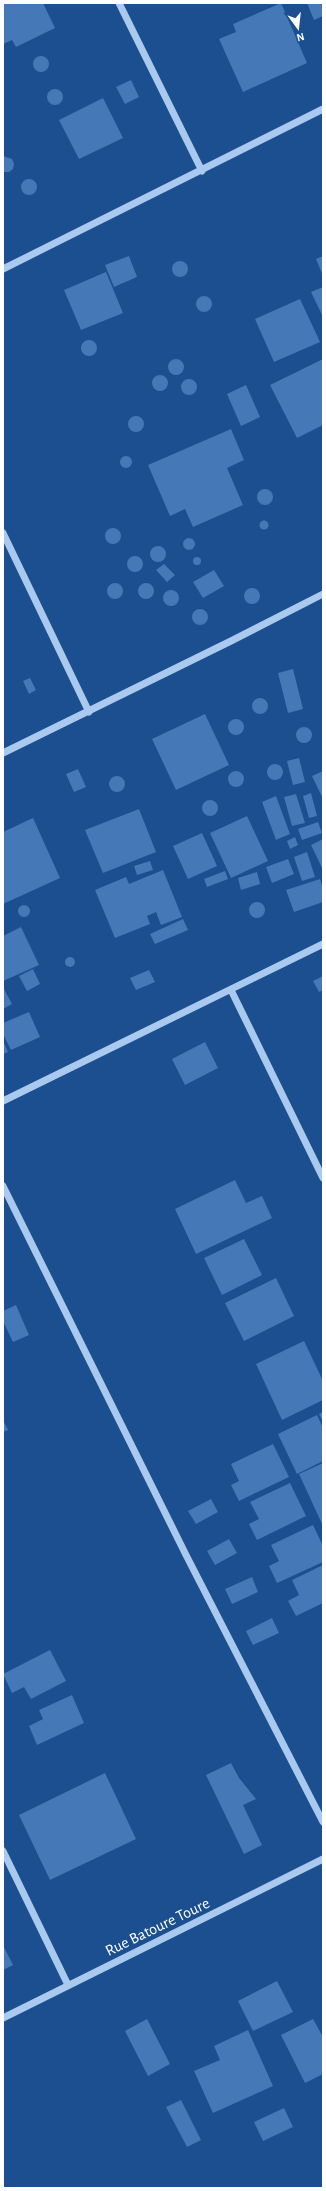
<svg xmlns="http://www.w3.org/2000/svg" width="326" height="2191" font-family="'Alegreya Sans',sans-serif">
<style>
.building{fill:#4478b7}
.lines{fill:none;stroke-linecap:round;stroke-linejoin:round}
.minor{stroke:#a9c9ee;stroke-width:7}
.labels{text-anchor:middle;stroke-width:3;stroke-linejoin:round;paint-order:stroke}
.street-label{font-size:16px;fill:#fff;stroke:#1b4f8f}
</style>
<rect width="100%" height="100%" fill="#1b4f8f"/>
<path class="building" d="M5 3H43L55 28 16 47 12 40 3 44V4Z
M281 3 307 63 243 92 219 39 236 32 233 24Z
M307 3H323V16L314 20Z
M33 64a8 8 0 1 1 16 0a8 8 0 1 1-16 0Z
M131 80 139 97 125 104 116 87Z
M47 97a8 8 0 1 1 16 0a8 8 0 1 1-16 0Z
M103 98 123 138 79 159 59 120Z
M3 156 12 159 14 164 13 169 9 172H3Z
M21 187a8 8 0 1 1 16 0a8 8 0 1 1-16 0Z
M129 256 137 277 114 287 105 265Z
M323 256V276L316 259Z
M172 269a8 8 0 1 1 16 0a8 8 0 1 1-16 0Z
M106 272 123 313 81 330 64 290Z
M323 287V317L311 292Z
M196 304a8 8 0 1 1 16 0a8 8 0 1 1-16 0Z
M300 299 320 342 274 362 255 319Z
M81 348a8 8 0 1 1 16 0a8 8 0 1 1-16 0Z
M168 367a8 8 0 1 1 16 0a8 8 0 1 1-16 0Z
M323 359V425L297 438 270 385Z
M152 383a8 8 0 1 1 16 0a8 8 0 1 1-16 0Z
M181 387a8 8 0 1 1 16 0a8 8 0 1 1-16 0Z
M246 385 260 417 241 426 227 394Z
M128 424a8 8 0 1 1 16 0a8 8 0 1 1-16 0Z
M231 429 244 460 227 468 243 505 193 527 185 509 170 516 148 465Z
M120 462a6 6 0 1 1 12 0a6 6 0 1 1-12 0Z
M257 497a8 8 0 1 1 16 0a8 8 0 1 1-16 0Z
M259.5 525a4.5 4.5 0 1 1 9 0a4.5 4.5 0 1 1-9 0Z
M105 536a8 8 0 1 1 16 0a8 8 0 1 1-16 0Z
M183 544a6 6 0 1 1 12 0a6 6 0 1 1-12 0Z
M150 554a8 8 0 1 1 16 0a8 8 0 1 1-16 0Z
M127 564a8 8 0 1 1 16 0a8 8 0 1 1-16 0Z
M193 561a4 4 0 1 1 8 0a4 4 0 1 1-8 0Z
M164 564 175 575 167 582 156 570Z
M214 570 224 586 203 598 193 582Z
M138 591a8 8 0 1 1 16 0a8 8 0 1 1-16 0Z
M107 591a8 8 0 1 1 16 0a8 8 0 1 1-16 0Z
M244 596a8 8 0 1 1 16 0a8 8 0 1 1-16 0Z
M163 598a8 8 0 1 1 16 0a8 8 0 1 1-16 0Z
M192 617a8 8 0 1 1 16 0a8 8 0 1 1-16 0Z
M293 669 303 709 288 713 278 673Z
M30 678 36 690 29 694 23 681Z
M252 706a8 8 0 1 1 16 0a8 8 0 1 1-16 0Z
M205 714 229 765 176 790 152 739Z
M228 727a8 8 0 1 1 16 0a8 8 0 1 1-16 0Z
M296 735a8 8 0 1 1 16 0a8 8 0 1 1-16 0Z
M299 758 305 782 293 785 287 761Z
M267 772a8 8 0 1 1 16 0a8 8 0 1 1-16 0Z
M78 769 86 787 74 792 66 774Z
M228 779a8 8 0 1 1 16 0a8 8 0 1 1-16 0Z
M323 771V799L312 776Z
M109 784a8 8 0 1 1 16 0a8 8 0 1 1-16 0Z
M311 793 317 816 309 818 303 796Z
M296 794 305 823 292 826 284 797Z
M276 796 290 834 276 840 262 802Z
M202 808a8 8 0 1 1 16 0a8 8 0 1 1-16 0Z
M139 809 156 852 103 873 85 830Z
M247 816 268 861 231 878 210 833Z
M33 818 60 878 3 904V832Z
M318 822 322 833 302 840 298 829Z
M202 833 217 866 188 879 173 846Z
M295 837 298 845 290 849 287 841Z
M323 839V870L311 845Z
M307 852 315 877 302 881 294 857Z
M288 859 294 874 272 883 266 867Z
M150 861 153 870 137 875 134 866Z
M163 870 182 917 161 925 156 912 147 916 150 924 115 938 95 890 126 877 129 884Z
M225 871 228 879 207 887 204 879Z
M257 872 260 884 241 890 238 878Z
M320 879 323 888V902L294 912 286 890Z
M249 910a8 8 0 1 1 16 0a8 8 0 1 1-16 0Z
M18 911a6 6 0 1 1 12 0a6 6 0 1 1-12 0Z
M183 919 188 930 155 944 150 934Z
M21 927 39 965 3 981V936Z
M65 962a5 5 0 1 1 10 0a5 5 0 1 1-10 0Z
M33 969 40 984 27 991 19 976Z
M149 970 155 982 136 990 130 978Z
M323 976V990L319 992 313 981Z
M3 987 12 1004 3 1009Z
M29 1012 40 1037 11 1050 3 1034V1023Z
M3 1041 8 1052 3 1054Z
M205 1042 218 1068 185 1085 172 1059Z
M235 1180 246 1203 262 1196 272 1218 196 1254 175 1209Z
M244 1239 262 1275 222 1295 204 1258Z
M276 1278 294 1316 244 1341 225 1303Z
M16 1305 29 1335 13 1342 3 1321V1311Z
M304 1341 323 1381V1400L282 1420 256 1364Z
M323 1412V1422L319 1414Z
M317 1415 323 1428V1461L297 1474 278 1434Z
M3 1420 8 1430 3 1432Z
M273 1444 289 1477 239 1501 231 1485 239 1481 231 1464Z
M323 1463V1526L299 1474Z
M290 1483 306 1516 257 1540 249 1524 259 1519 250 1502Z
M211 1499 218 1512 196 1524 188 1511Z
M313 1525 323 1546V1562L277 1583 269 1566 279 1561 271 1545Z
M229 1539 237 1553 215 1565 207 1551Z
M323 1565V1603L296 1616 288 1601 299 1595 292 1580Z
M252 1577 258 1592 232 1604 225 1589Z
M272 1618 279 1633 253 1645 246 1631Z
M50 1650 66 1681 31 1699 24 1687 12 1693 3 1674Z
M72 1695 84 1723 37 1745 29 1726 43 1719 39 1710Z
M231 1763 239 1778 256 1799 243 1805 262 1845 244 1854 206 1775Z
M105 1773 136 1839 50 1880 19 1815Z
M3 1945 13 1965 3 1970Z
M277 1981 293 2012 253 2031 238 2001Z
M147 2019 170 2064 148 2076 125 2031Z
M313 2019 323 2037V2074L305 2083 281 2035Z
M248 2030 273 2086 213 2113 194 2071 220 2060 214 2046Z
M181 2100 201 2140 187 2147 166 2107Z
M284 2108 293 2127 263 2141 254 2122Z"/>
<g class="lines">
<path class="minor" d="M119 3 202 171
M3 269 323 109
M3 533 89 712
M3 753 231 641 323 594
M231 990 323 1178
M3 1101 323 944
M3 1186 186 1555 323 1822
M3 1851 68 1985
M3 2018 323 1859"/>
</g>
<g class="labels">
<g class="street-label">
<text transform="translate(157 1926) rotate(-26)" y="6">Rue Batoure Toure</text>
</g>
</g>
<rect width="326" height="2191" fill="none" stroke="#ffffff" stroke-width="8"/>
<g transform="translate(298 28) rotate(165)" stroke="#1b4f8f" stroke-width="3" paint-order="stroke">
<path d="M0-3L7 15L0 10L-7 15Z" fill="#ffffff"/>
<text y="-6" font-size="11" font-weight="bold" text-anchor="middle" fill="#ffffff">N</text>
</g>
</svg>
